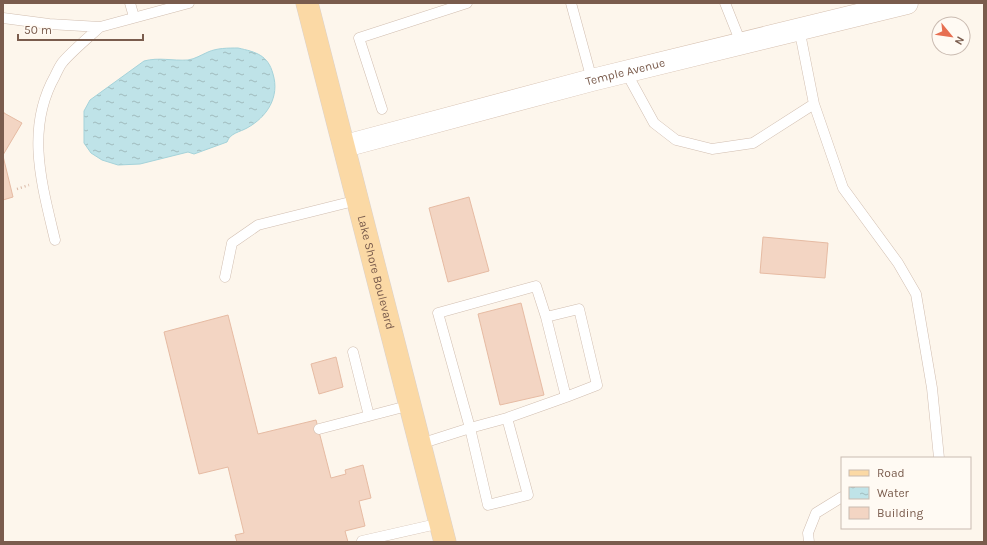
<svg xmlns="http://www.w3.org/2000/svg" width="987" height="545" font-family="Karla,sans-serif">
<style>
.water{fill:url(#water-ripples);stroke:#a5d3da}
.building{fill:#f3d5c3;stroke:#e6bba3}
.lines{fill:none;stroke-linecap:round;stroke-linejoin:round}
.lane-casing{stroke:#d1beb0;stroke-width:11}
.secondary-casing{stroke:#d6c0b0;stroke-width:23}
.primary-casing{stroke:#dad1cd;stroke-width:23}
.path{stroke:#d9b8a5;stroke-width:2.5;stroke-dasharray:1 3;stroke-linecap:butt}
.lane{stroke:#fff;stroke-width:10}
.secondary{stroke:#fff;stroke-width:22}
.primary{stroke:#fbd9a5;stroke-width:22}
.labels{text-anchor:middle;stroke-width:3.5;stroke-linejoin:round;paint-order:stroke}
.street-label{font-size:12px;fill:#7a5c4d;stroke:#fffaf3}
</style>
<defs>
<pattern id="water-ripples" width="26" height="14" patternUnits="userSpaceOnUse"><rect width="26" height="14" fill="#bfe3e8"/><path d="M2 4q2-2 4 0t4 0M15 11q2-2 4 0t4 0" fill="none" stroke="#a0bbbe"/></pattern>
</defs>
<rect width="100%" height="100%" fill="#fdf6ec"/>
<path class="water" d="M238 48C256 52 268 55 273 74 280 97 267 117 247 128 240 132 230 133 227 142L194 154 188 152 140 164 118 165 102 160 91 153 84 143V111L90 100 144 61C159 57 172 61 188 60 195 59 201 55 208 52 217 48 228 48 238 48Z"/>
<path class="building" d="M3 110 4 113 22 123 3 155Z
M3 156 13 197 3 200Z
M469 197 489 271 448 282 429 208Z
M763 237 828 243 825 278 760 273Z
M521 303 544 395 500 405 478 314Z
M228 315 258 434 316 420 331 478 346 474 345 470 363 465 371 498 359 501 365 526 345 531 348 542H237L235 535 244 533 228 467 199 474 164 332Z
M336 357 343 387 319 394 311 364Z"/>
<g class="lines">
<defs>
<path id="lane" d="M130 3 134 17
M571 3 592 80
M725 3 741 43
M3 18 49 24 100 27 189 3
M799 28 814 104 843 188 898 263 916 294 932 388 939 458
M626 72 654 123 676 140 712 149 753 143 814 104
M382 109 359 38 467 3
M55 240C42 185 25 129 55 76 57 72 59 67 62 63 71 52 89 37 100 27
M225 277 232 243 258 225 358 200
M546 317 579 309 597 385 566 397
M353 352 369 416
M319 429 411 405
M420 444 470 428 438 313 536 286 546 317 566 397 507 418 470 428 488 505 528 495 507 418
M362 541 441 523
M809 542 808 533 816 513 842 497"/>
<g id="secondary">
<path id="s1" d="M345 146 592 80 907 3"/>
</g>
<g id="primary">
<path id="s2" d="M307 3 445 542"/>
</g>
</defs>
<use href="#lane" class="lane-casing"/>
<use href="#secondary" class="secondary-casing"/>
<use href="#primary" class="primary-casing"/>
<path class="path" d="M17 189 29 185"/>
<use href="#lane" class="lane"/>
<use href="#secondary" class="secondary"/>
<use href="#primary" class="primary"/>
</g>
<g class="labels">
<g class="street-label">
<text dy="4" stroke="none"><textPath href="#s1" startOffset="290">Temple Avenue</textPath></text>
<text dy="4" stroke="none"><textPath href="#s2" startOffset="278">Lake Shore Boulevard</textPath></text>
</g>
</g>
<rect width="987" height="545" fill="none" stroke="#7a5c4d" stroke-width="8"/>
<rect x="841" y="457" width="130" height="72" fill="#fffaf3" stroke="#cabbb1"/>
<rect x="849" y="470" width="20" height="6" fill="#fbd9a5" stroke="#cabbb1"/>
<text x="877" y="477" font-size="12" fill="#7a5c4d">Road</text>
<rect x="849" y="487" width="20" height="12" fill="url(#water-ripples)" stroke="#cabbb1"/>
<text x="877" y="497" font-size="12" fill="#7a5c4d">Water</text>
<rect x="849" y="507" width="20" height="12" fill="#f3d5c3" stroke="#cabbb1"/>
<text x="877" y="517" font-size="12" fill="#7a5c4d">Building</text>
<g transform="translate(951 36) rotate(119)"><circle r="19" fill="#fffaf3" stroke="#cabbb1"/>
<path d="M0-3L7 15L0 10L-7 15Z" fill="#e76f51"/>
<text y="-6" font-size="11" font-weight="bold" text-anchor="middle" fill="#7a5c4d">N</text>
</g>
<path d="M18 34v6h125v-6" fill="none" stroke="#7a5c4d" stroke-width="2"/>
<text x="24" y="34" font-size="12" fill="#7a5c4d" stroke="#fffaf3" stroke-width="3" paint-order="stroke">50 m</text>
</svg>
